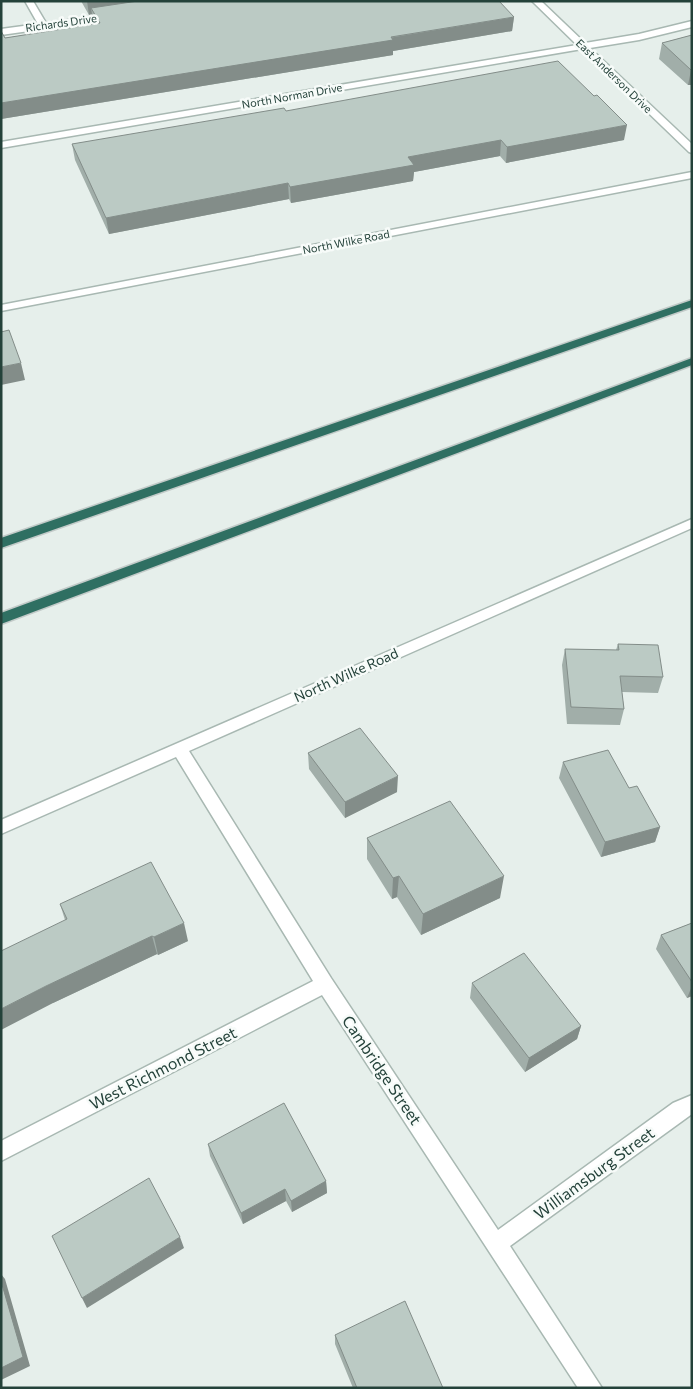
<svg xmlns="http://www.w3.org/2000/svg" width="693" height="1389" font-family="Commissioner,sans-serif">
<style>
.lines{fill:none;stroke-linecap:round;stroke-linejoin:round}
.minor-casing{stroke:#a8b8b2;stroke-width:3}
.highway-casing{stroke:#c2cac8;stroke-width:3}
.minor{fill:#fff;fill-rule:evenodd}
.highway{fill:#2f6f62;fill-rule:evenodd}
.wall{fill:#a1aea9}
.shaded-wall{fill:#838d89}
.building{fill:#bbcac4;stroke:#838d89}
.labels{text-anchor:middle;stroke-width:5;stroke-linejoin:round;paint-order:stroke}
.far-street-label{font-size:11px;fill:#24423a;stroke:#f7fbf9}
.street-label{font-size:14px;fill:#24423a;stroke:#f7fbf9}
.near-street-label{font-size:16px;fill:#24423a;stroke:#f7fbf9}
</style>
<rect width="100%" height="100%" fill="#e6efeb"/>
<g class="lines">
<defs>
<path id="minor" d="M25 1H33L46 23 114 13 118 16 114 19 1 35V29L38 24Z
M532 1H541L585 43 639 34 692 21V27L639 40 590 48 692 144V153L689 152 582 49 1 148V142L577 45Z
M692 172V178L1 311V305Z
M692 519V528L189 751 331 978 498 1230 673 1103 692 1095V1114L510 1246 602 1388H578L322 995 1 1161V1141L313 981 176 757 1 834V820Z"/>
<path id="highway" d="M692 300V307L1 548V538Z
M692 358V365L1 624V613Z"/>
</defs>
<use href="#minor" class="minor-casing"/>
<use href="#highway" class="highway-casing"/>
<use href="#minor" class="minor"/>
<use href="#highway" class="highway"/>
</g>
<path class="wall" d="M81 1H251L514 17 512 31 393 51V55L1 119V31L5 38 94 24 92 14 89 15Z
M692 35V85H688L659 59 662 43Z
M286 111 624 140 506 163 500 156 414 172 413 181 291 203 289 199 109 234 75 160 72 144Z
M618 644 663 677 658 693 622 692 624 709 620 725 567 724 562 665 565 649 616 650Z
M308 753 397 792 345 818 309 769Z
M563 762 629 788 660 827 655 842 601 857 559 778Z
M367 838 500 898 421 935 397 897 392 899 367 859Z
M60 904 188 941 158 955 157 954 53 1003 65 920Z
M692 923V996L687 998 656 949 661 935Z
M472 983 581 1026 577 1039 525 1072 470 998Z
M208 1144 326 1181 327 1193 292 1212 286 1201 243 1224 210 1156Z
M335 1335 443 1388H353L335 1344Z"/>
<path class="shaded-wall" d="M87 1H178L91 8 92 14 89 15Z
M514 17 512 31 393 51V55L1 119V103Z
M691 70 692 85H688Z
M627 125 624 140 506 163 507 147Z
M501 140 500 156 414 172 413 181 291 203 290 187 408 157Z
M288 183 289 199 109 234 106 218Z
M21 363 25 380 1 385V367Z
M398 776 397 792 345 818V802Z
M660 827 655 842 601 857 605 842Z
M399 876 397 897 392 899 393 878Z
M504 876 500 898 421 935 423 914Z
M184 923 188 941 158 955 154 937Z
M152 936 157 954 53 1003 1 1030V1009L46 986Z
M692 986V996L687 998Z
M581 1026 577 1039 525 1072 529 1058Z
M326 1181 327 1193 292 1212 291 1201Z
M285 1189 286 1201 243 1224 241 1213Z
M180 1237 184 1248 87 1308 82 1298Z
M1 1274 5 1279 30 1366 1 1380Z"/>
<path class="building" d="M138 1H499L514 17 391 37 393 40 1 103V31L5 38 100 23 91 8Z
M692 35V70H691L662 43Z
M558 61 594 96 597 95 627 125 507 147 501 140 408 157 414 165 290 187 288 183 106 218 72 144 284 108 286 111Z
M9 330 21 363 1 367V332Z
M618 644 658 645 663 677 620 676 624 709 571 707 565 649 619 650Z
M360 728 398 776 345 802 308 753Z
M608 750 629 788 637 786 660 827 605 842 563 762Z
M450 801 504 876 423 914 399 876 393 878 367 838Z
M151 862 184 923 154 937 152 936 46 986 1 1009V951L67 919 60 904Z
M692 923V982L661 935Z
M524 953 581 1026 529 1058 472 983Z
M284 1103 326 1181 291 1201 285 1189 241 1213 208 1144Z
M149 1178 180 1237 82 1298 52 1236Z
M1 1281 23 1357 1 1368Z
M405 1301 443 1388H357L335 1335Z"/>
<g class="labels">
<g class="far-street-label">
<text transform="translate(61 23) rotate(-8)" y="4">Richards Drive</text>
<text transform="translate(614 76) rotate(44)" y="4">East Anderson Drive</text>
<text transform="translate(292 96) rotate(-10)" y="4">North Norman Drive</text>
<text transform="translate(346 242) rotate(-11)" y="4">North Wilke Road</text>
</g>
<g class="street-label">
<text transform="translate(346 675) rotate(-24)" y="5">North Wilke Road</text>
</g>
<g class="near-street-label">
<text transform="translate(163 1068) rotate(-27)" y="6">West Richmond Street</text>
<text transform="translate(382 1070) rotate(56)" y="6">Cambridge Street</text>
<text transform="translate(594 1173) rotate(-36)" y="6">Williamsburg Street</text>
</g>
</g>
<rect width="693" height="1389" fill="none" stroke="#24423a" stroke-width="5"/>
</svg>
